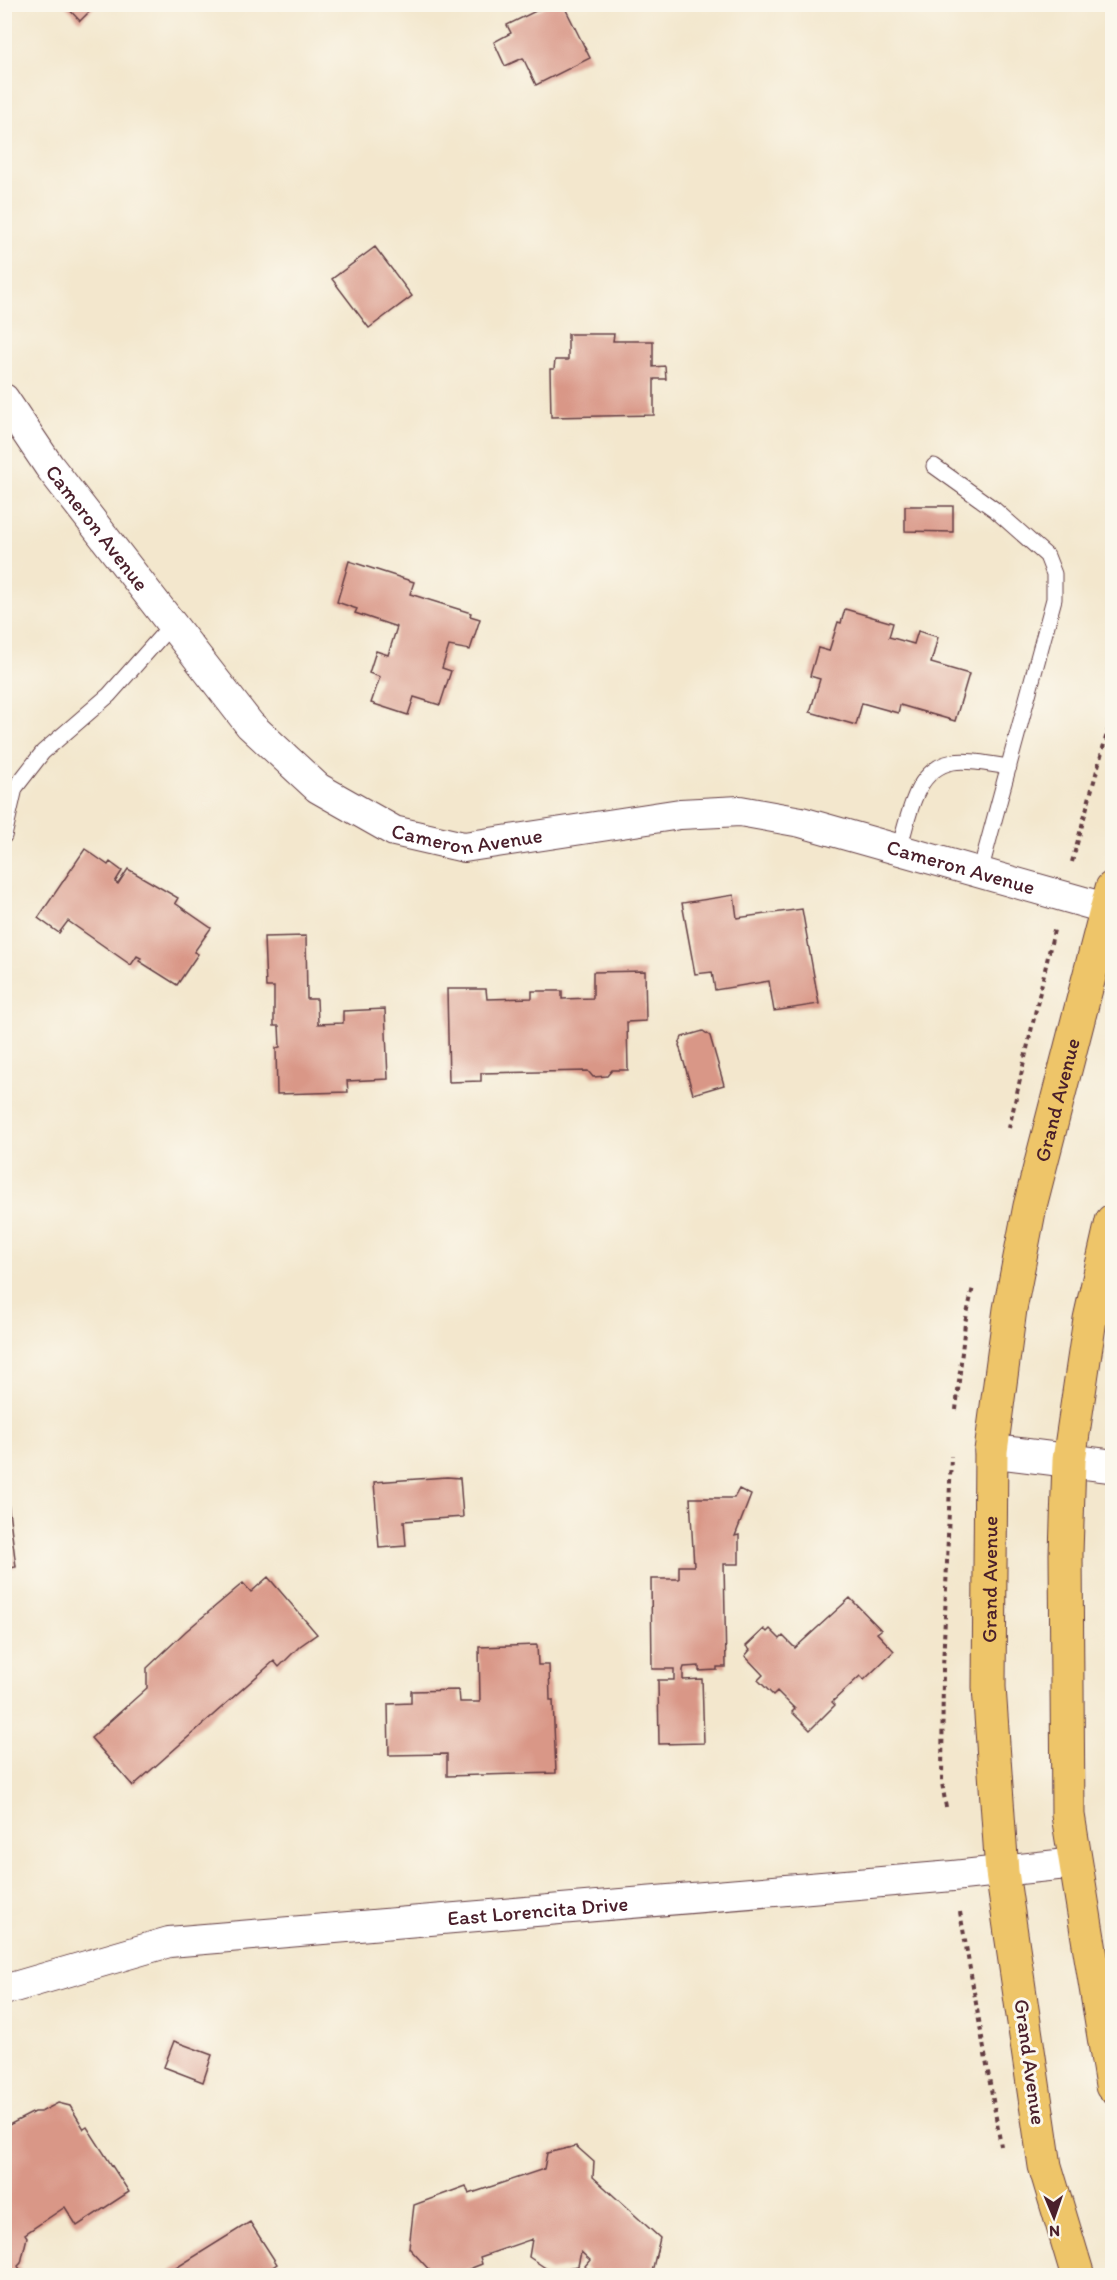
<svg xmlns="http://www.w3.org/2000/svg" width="1117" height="2280" font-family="Itim,sans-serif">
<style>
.building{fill:#d99787}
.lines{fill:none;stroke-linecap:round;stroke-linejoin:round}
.service-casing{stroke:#633d43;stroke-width:17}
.minor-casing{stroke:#633d43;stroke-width:32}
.tertiary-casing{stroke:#633d43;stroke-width:35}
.primary-casing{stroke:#633d43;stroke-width:35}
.path{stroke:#633d43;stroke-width:4;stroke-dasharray:4.5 4.5;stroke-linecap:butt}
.service{stroke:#fff;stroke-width:15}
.minor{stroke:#fff;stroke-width:30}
.tertiary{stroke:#fff;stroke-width:33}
.primary{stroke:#eec569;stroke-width:33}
.labels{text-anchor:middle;stroke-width:6;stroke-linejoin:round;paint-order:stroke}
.street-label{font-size:21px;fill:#4a1f2b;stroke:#fbf7ec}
</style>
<rect width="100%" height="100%" fill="#fbf7ec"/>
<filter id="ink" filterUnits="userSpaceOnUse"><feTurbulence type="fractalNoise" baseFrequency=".0167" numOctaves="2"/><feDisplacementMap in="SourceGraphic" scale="12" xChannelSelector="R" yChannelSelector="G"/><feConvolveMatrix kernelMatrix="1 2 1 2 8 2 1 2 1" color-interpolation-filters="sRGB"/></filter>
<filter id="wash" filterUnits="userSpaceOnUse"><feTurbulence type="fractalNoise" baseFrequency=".008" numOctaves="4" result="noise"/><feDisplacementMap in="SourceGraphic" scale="24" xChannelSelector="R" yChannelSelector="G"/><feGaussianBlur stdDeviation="1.35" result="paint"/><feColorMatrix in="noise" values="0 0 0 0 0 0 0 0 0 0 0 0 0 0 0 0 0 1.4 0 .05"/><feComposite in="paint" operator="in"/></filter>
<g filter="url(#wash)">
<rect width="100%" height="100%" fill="#f3e7cd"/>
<g id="blocks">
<path class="building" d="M64 4H97L80 21Z
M550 4H563L590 58 536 85 523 58 505 66 494 42 511 33 507 25Z
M375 247 412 296 369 328 332 279Z
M568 334H614L613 341H653V367L665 366 666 379H654V415L551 417 550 369H554L555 360H568Z
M905 506H953V532L905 531Z
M349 561 414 582 410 594 471 613 470 616 480 619 470 650 449 646 442 668 451 671 440 705 414 697 408 715 371 703 380 677 369 673 376 651 388 655 397 627 355 613 357 609 337 602Z
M845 609 893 623 889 637 914 644 918 631 938 637 931 663 969 674 955 721 900 705 898 713 862 703 856 725 810 712 820 679 810 676 818 648 829 651 838 622 841 623Z
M85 849 108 865 110 862 122 871 115 882 118 884 128 869 178 898 175 903 211 928 194 952 198 954 177 985 139 961 141 958 137 956 131 965 68 921 59 933 38 918Z
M734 895 737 918 802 909 819 1004 774 1011 769 981 715 990 712 972 695 974 682 903Z
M306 936 307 999H317L318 1024 343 1023V1011L385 1009 388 1079 347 1081 348 1092 277 1094 276 1048 280 1047 279 1026H274V987H266L264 937Z
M645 971 646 1021 627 1022 628 1070H612L607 1076 593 1077 588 1071 481 1073V1081L449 1082 447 989H486L487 999 532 998V991H562V999L593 998V972Z
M703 1031 710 1036 724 1085 693 1094 679 1045 682 1037Z
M447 1477 460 1478 463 1517 404 1521 406 1546 379 1548 374 1482Z
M739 1489 751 1495 735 1536 739 1535V1564H724L726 1667H717V1670L699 1671V1666L684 1667 683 1670V1680L702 1679 704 1743 659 1744 658 1680H674V1669H652L651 1579H679V1566H694L690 1498H734Z
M8 1502 16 1567 4 1569V1503Z
M268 1577 317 1634 300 1646 279 1667 274 1661 133 1786 91 1738 147 1688V1668L186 1631 243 1583 251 1592Z
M850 1598 881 1630 877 1633 894 1651 864 1680 860 1676 832 1702 835 1705 810 1730 792 1712 795 1709 777 1691 773 1695 758 1680 763 1675 745 1656 750 1650 746 1646 764 1629 767 1632 770 1629 780 1639 783 1636 795 1648Z
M537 1645 538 1665H549L550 1700H553L556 1773 447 1776V1754L389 1755 388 1704 411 1703V1691L459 1690 460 1702H480L479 1647Z
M174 2041 212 2055 203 2082 164 2067Z
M58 2103 70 2106 84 2129 87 2127 129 2192 77 2226 65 2207 25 2234 27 2237 21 2263 18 2266 24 2276H5V2123L7 2126 34 2112H41Z
M576 2146 594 2162 593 2177 660 2238 651 2276H591L585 2266 590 2260 581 2252 578 2266 550 2271 529 2257 532 2239 480 2257 482 2264 451 2276H435L409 2248 414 2205 466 2186 469 2194 544 2169 547 2153Z
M250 2222 277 2264 259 2276H163Z"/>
</g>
</g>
<g filter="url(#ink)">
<use href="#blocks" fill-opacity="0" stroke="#633d43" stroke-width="1.5"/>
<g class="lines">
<defs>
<path id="service" d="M934 466 994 509 1047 556 1054 574V599L980 872
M4 836 15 788 43 752 109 695 172 624
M899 849C909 817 914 769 953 762 969 759 992 765 1009 767"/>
<g id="minor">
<path id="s1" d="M4 399 49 466 250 725 318 788 394 831 464 847 680 814 740 811 801 822 1112 910"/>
<path id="s2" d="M4 1990 169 1942 953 1876 1076 1863"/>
</g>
<path id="tertiary" d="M991 1451 1112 1466"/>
<g id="primary">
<path d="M1112 1221 1090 1319 1069 1460 1066 1554 1068 1815 1112 2086"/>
<path id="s3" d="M1078 2276 1045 2166 1002 1872 989 1687 991 1451 1010 1309 1030 1206 1112 888"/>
</g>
</defs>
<use href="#service" class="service-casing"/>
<use href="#minor" class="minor-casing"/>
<use href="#tertiary" class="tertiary-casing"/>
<use href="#primary" class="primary-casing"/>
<path class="path" d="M1072 862 1112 715
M1009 1128 1054 930
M956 1410 965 1323 973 1287
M946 1807 942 1783 943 1669 951 1456
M960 1912 1001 2146"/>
<use href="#service" class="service"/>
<use href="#minor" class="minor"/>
<use href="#tertiary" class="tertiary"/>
<use href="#primary" class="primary"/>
</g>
</g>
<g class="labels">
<g class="street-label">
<text dy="7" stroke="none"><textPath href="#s1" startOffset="159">Cameron Avenue</textPath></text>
<text dy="7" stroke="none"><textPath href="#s1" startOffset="663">Cameron Avenue</textPath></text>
<text dy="7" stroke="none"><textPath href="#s1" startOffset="1167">Cameron Avenue</textPath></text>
<text dy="7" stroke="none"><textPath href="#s3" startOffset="1191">Grand Avenue</textPath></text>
<text dy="7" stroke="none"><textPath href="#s3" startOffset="705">Grand Avenue</textPath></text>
<text dy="7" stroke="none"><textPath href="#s2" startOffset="542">East Lorencita Drive</textPath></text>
<text transform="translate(1030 2062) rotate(82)" y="7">Grand Avenue</text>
</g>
</g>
<rect width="1117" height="2280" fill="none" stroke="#fbf7ec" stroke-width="24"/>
<g transform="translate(1054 2217) rotate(178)" stroke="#fbf7ec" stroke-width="4.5" paint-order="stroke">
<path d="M0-4.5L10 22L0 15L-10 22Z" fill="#4a1f2b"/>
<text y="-9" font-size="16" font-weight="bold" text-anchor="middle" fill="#4a1f2b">N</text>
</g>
</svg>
